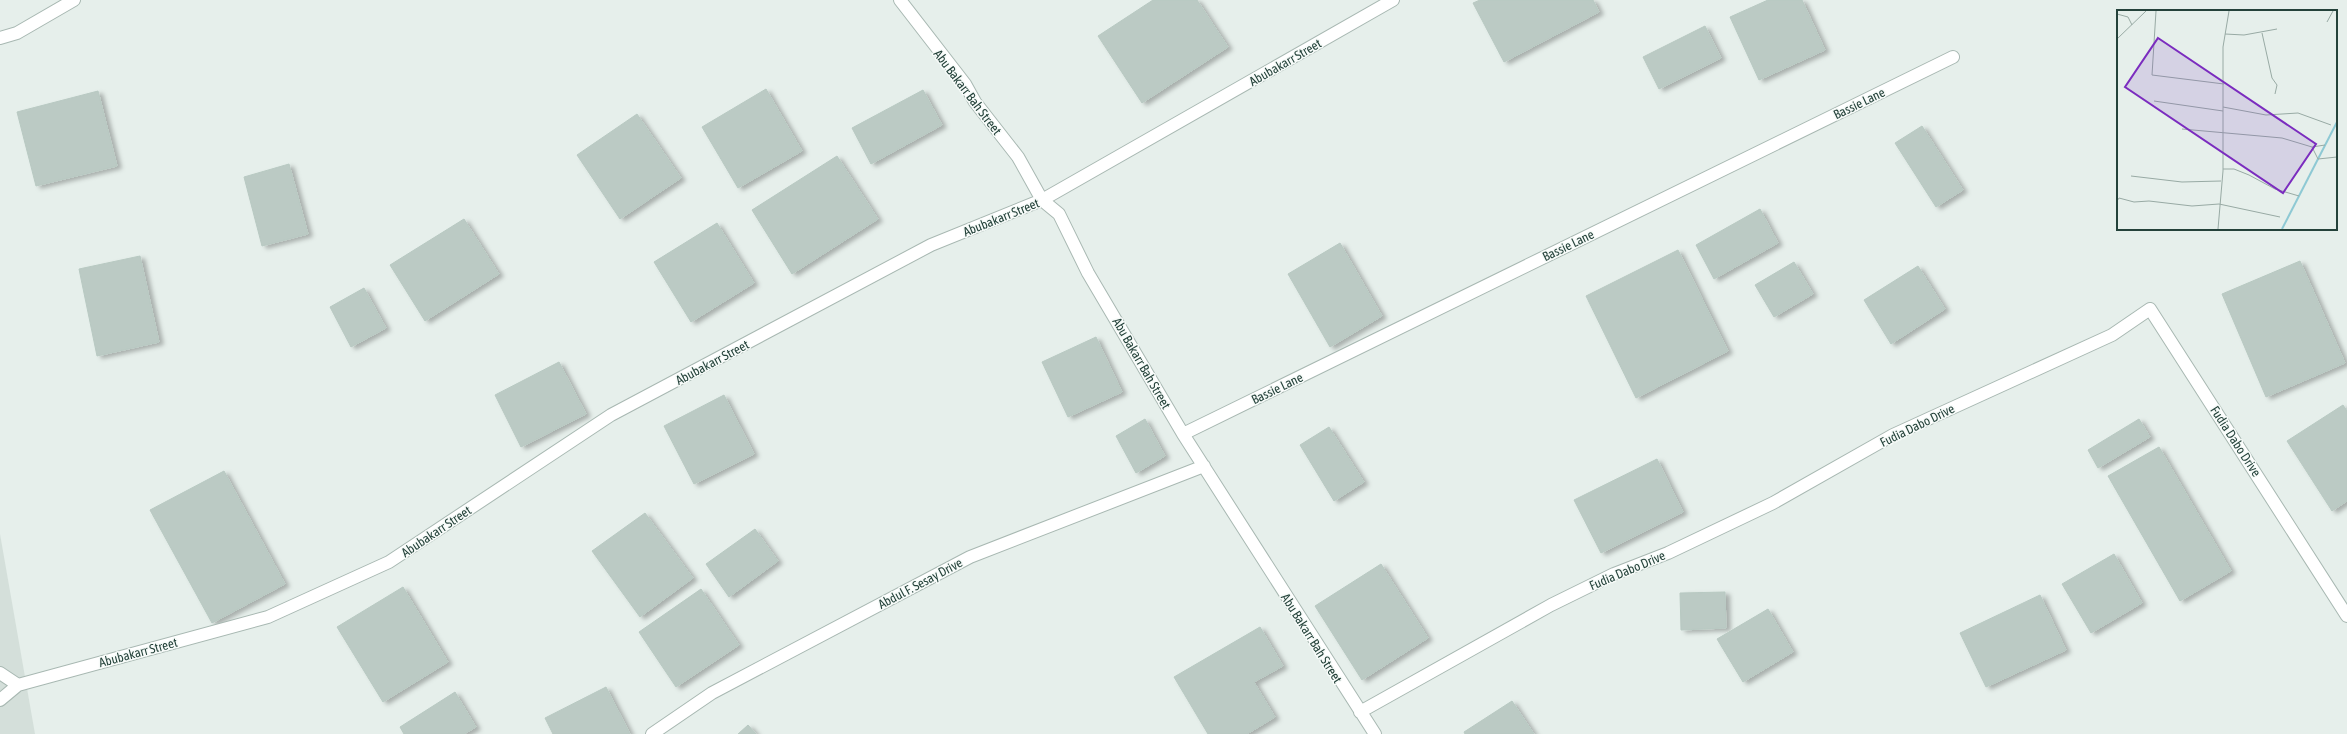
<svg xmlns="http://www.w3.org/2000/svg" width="2347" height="734" font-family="'Asap Condensed',sans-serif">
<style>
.built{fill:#d4dfda}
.building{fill:#bbcac4;stroke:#b8c9c2;filter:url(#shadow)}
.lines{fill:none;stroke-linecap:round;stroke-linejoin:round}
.minor-casing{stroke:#a8b8b2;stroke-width:14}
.minor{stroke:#fff;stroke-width:12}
.labels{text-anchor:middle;stroke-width:3;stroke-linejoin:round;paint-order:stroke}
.street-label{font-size:13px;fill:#24423a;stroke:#f7fbf9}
.inset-river{fill:none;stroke:#8ec9d4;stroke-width:2}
.inset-road{fill:none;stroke:#98aaa4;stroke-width:1}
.view{fill:#7b2cbf;fill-opacity:0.15;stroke:#7b2cbf;stroke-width:2}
.inset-edge{fill:none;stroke:#24423a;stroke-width:2}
</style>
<defs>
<filter id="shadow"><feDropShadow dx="4.5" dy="2.5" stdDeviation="2" flood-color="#0004"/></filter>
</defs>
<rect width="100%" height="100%" fill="#e6efeb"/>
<path class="built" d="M0 534 35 734H0Z"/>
<path class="building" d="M1153 0H1197L1228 47 1142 103 1098 36Z
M1480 0H1593L1599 12 1504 62 1473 3Z
M1768 0H1802L1825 50 1759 80 1730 17Z
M1705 26 1721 58 1659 89 1643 57Z
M766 89 802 151 738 188 702 127Z
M923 90 942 125 871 164 852 128Z
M98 91 117 166 36 186 17 112Z
M637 114 681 178 620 219 577 155Z
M1922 126 1963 190 1936 207 1895 143Z
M837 156 878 219 792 274 752 210Z
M289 164 308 234 262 246 244 177Z
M1760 209 1778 243 1714 279 1696 245Z
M464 219 499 274 425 321 390 265Z
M717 223 754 283 691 322 654 262Z
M1340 243 1382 316 1330 347 1288 274Z
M1678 250 1728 351 1636 398 1586 296Z
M140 256 159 342 97 356 79 269Z
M2300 261 2345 363 2266 397 2222 294Z
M1794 262 1813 294 1774 317 1755 285Z
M1918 266 1945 309 1891 344 1864 300Z
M364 288 386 328 351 347 330 307Z
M1096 337 1122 392 1068 417 1042 362Z
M559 362 586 414 521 447 495 395Z
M724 395 754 454 694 484 664 426Z
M2343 405 2347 411V501L2332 511 2287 441Z
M1145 419 1165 456 1136 473 1116 436Z
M2139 419 2150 437 2098 468 2088 450Z
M1329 427 1364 482 1334 501 1300 445Z
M2159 447 2231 571 2180 601 2108 476Z
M1657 459 1683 512 1601 553 1574 500Z
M224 471 285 584 212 623 150 510Z
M645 513 693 578 640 617 592 551Z
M755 529 778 561 729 597 706 564Z
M2114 554 2142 603 2091 633 2062 584Z
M1381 564 1428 638 1362 680 1315 606Z
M403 587 448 662 383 702 337 627Z
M701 589 739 645 676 687 639 632Z
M1725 592 1726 628 1681 630 1680 593Z
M2040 595 2066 650 1986 687 1960 633Z
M1768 609 1793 652 1743 682 1717 639Z
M1260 627 1283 666 1254 682 1275 717 1247 734H1208L1174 677Z
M606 687 630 734H553L545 718Z
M455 692 476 727 464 734H404L400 727Z
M1512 701 1534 734H1465L1464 732Z
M748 725 756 734H738Z"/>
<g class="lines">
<defs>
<path id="minor" d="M900 0 965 84 975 102 1018 157 1042 200 1059 214 1088 273 1183 434 1375 734
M0 38 17 33 74 0
M1183 434 1953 57
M0 673 18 685 0 700
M18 685 268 617 389 562 611 415 931 245 1042 200 1393 0
M1360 712 1551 605 1614 574 1668 553 1773 503 1893 435 2112 335 2150 309 2347 616
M652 734 712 693 970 557 1204 466"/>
</defs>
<use href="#minor" class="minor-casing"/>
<use href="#minor" class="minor"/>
</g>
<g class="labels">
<g class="street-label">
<text transform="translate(1285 62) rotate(-30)" y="5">Abubakarr Street</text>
<text transform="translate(968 92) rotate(53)" y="5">Abu Bakarr Bah Street</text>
<text transform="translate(1859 103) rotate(-26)" y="5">Bassie Lane</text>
<text transform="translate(1001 217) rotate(-22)" y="5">Abubakarr Street</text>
<text transform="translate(1568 245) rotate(-26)" y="5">Bassie Lane</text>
<text transform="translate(712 362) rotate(-28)" y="5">Abubakarr Street</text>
<text transform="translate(1142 363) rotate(60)" y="5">Abu Bakarr Bah Street</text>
<text transform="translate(1277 388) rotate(-26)" y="5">Bassie Lane</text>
<text transform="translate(1917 425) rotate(-26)" y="5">Fudia Dabo Drive</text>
<text transform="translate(2236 441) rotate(57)" y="5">Fudia Dabo Drive</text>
<text transform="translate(436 531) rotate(-34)" y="5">Abubakarr Street</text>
<text transform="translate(1627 570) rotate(-23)" y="5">Fudia Dabo Drive</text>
<text transform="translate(920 583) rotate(-28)" y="5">Abdul F. Sesay Drive</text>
<text transform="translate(1312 638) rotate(58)" y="5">Abu Bakarr Bah Street</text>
<text transform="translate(138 652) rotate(-15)" y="5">Abubakarr Street</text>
</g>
</g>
<g transform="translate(2117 10)">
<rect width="220" height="220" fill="#e6efeb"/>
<path class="inset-river" d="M165 219 220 112"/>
<path class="inset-road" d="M39 1 35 65 107 74M0 4 11 7 15 15M210 12 216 1M145 23 155 68 160 75 158 84M108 24 127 25 160 19M0 29 29 1M37 91 106 101M106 97 149 105 181 103 214 115M65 119 165 128 195 137M208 135 195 137 201 149 220 147M106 159H117L132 165 158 179 182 186M14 166 65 172 104 171M0 191 2 188 17 192 32 191 75 196 102 194 163 207M101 219 106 161V37L112 1"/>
<path class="view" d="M41 28 199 134 166 183 8 77Z"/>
<rect width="220" height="220" class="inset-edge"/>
</g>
</svg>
